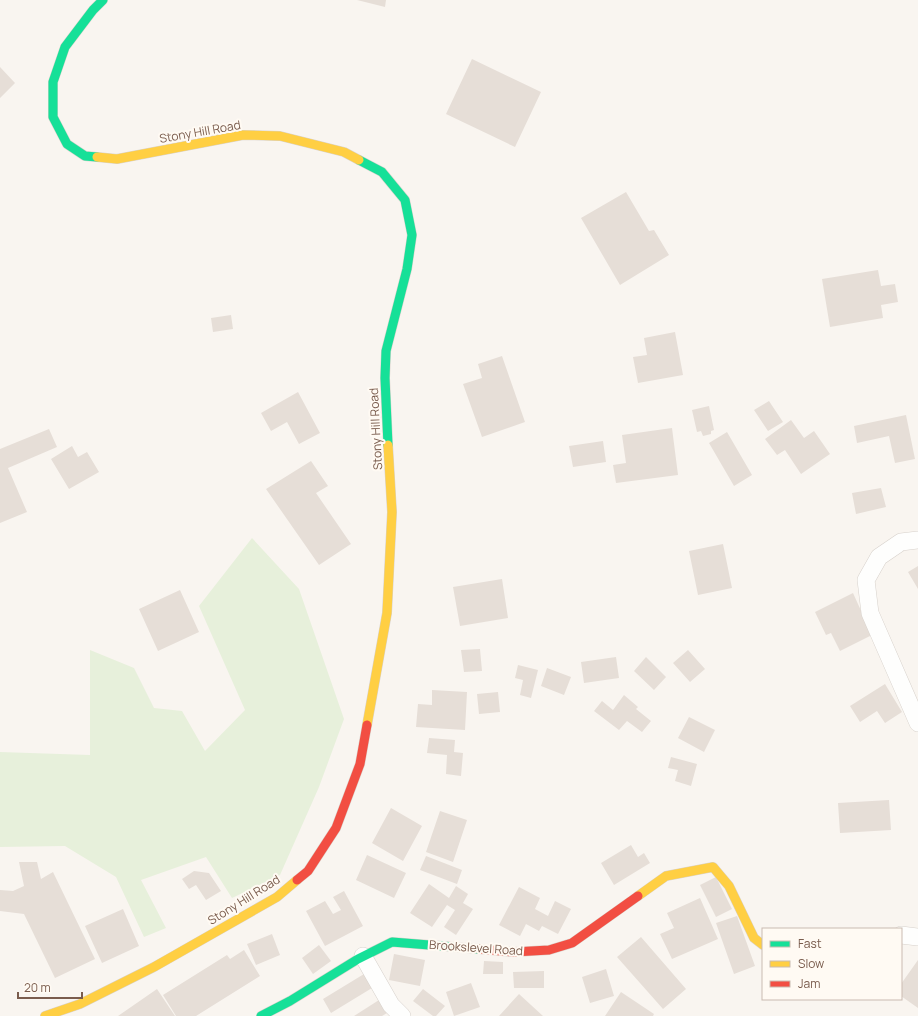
<svg xmlns="http://www.w3.org/2000/svg" width="918" height="1016" font-family="Manrope,sans-serif">
<style>
.green{fill:#e7f0db}
.building{fill:#e6ded7}
.lines{fill:none;stroke-linecap:round;stroke-linejoin:round}
.street-casing{stroke:#d7d1cb;stroke-width:18}
.fast-casing{stroke:#d9d2cb;stroke-width:10}
.slow-casing{stroke:#d9d2cb;stroke-width:10}
.jam-casing{stroke:#d9d2cb;stroke-width:10}
.street{stroke:#fefefd;stroke-width:17}
.fast{stroke:#16e098;stroke-width:9}
.slow{stroke:#ffcf43;stroke-width:9}
.jam{stroke:#f24e42;stroke-width:9}
.labels{text-anchor:middle;stroke-width:4;stroke-linejoin:round;paint-order:stroke}
.street-label{font-size:12px;fill:#7a5c4d;stroke:#fffaf3}
</style>
<rect width="100%" height="100%" fill="#f9f5f0"/>
<path class="green" d="M252 538 299 589 344 719 319 787 280 875 232 898 206 857 141 880 166 928 144 937 116 877 65 846 0 847V752L90 755V650L134 668 154 708 182 711 205 751 245 710 199 606Z"/>
<path class="building" d="M357 0H386L385 7Z
M472 59 541 92 515 147 446 114Z
M0 67 15 83 0 98Z
M626 192 649 231 654 230 669 255 620 285 581 218Z
M878 270 881 286 895 284 898 302 881 305 883 318 830 327 822 279Z
M231 315 233 329 213 332 211 318Z
M675 332 683 375 638 383 633 357 647 355 644 338Z
M502 356 525 422 482 437 463 384 482 378 478 364Z
M298 392 320 433 299 444 287 422 271 431 261 413Z
M769 401 783 422 768 431 754 410Z
M709 406 714 430 711 431V434L703 436 701 431 697 432 692 410Z
M906 415 915 459 895 463 889 436 857 443 854 426Z
M791 420 804 438 814 431 830 454 801 474 785 450 777 455 765 439Z
M672 428 678 475 616 483 613 465 626 463 622 435Z
M49 429 57 447 8 468 27 512 0 523V449Z
M727 432 752 475 734 486 709 443Z
M603 441 606 462 573 467 569 446Z
M72 446 78 457 87 452 99 472 69 489 51 459Z
M311 461 328 486 316 493 351 544 319 565 266 489Z
M881 488 886 507 856 514 852 493Z
M723 544 732 588 698 595 689 551Z
M918 566V589L908 572Z
M502 579 508 618 460 626 453 587Z
M180 590 199 632 158 651 139 609Z
M853 593 872 635 840 651 831 633 826 635 815 612Z
M480 649 482 671 464 672 461 650Z
M688 650 705 669 690 682 673 663Z
M616 657 619 678 584 683 581 662Z
M646 657 666 677 654 690 634 671Z
M518 665 538 670 531 698 520 695 523 680 515 678Z
M547 668 571 677 564 695 541 686Z
M885 684 902 712 885 723 877 711 860 722 850 706Z
M432 690 467 692 465 730 416 727 418 704 432 705Z
M498 692 500 712 479 714 477 694Z
M624 695 638 707 636 709 651 721 642 732 627 721 619 730 594 711 602 701 613 710Z
M689 717 715 730 704 752 678 738Z
M429 738 455 740 454 752 463 753 461 776 446 774 447 755 427 753Z
M671 757 697 764 691 786 675 781 678 770 668 768Z
M889 800 891 830 840 833 838 803Z
M391 808 422 826 403 861 372 843Z
M440 811 467 820 453 862 426 852Z
M631 845 638 857 644 853 650 863 614 885 601 863Z
M367 855 406 873 394 898 356 880Z
M426 856 462 870 457 884 420 870Z
M19 862H37L41 879 53 872 95 959 55 978 24 914 0 911V890L13 891 24 886Z
M194 871 209 873 221 891 206 900 196 885 189 889 182 879Z
M716 877 732 909 716 917 700 885Z
M429 884 449 898 456 886 468 894 463 903 473 909 456 935 444 927 455 910 447 905 432 927 410 913Z
M519 887 540 898 535 909 548 916 555 901 571 909 558 934 542 926 539 931 526 924 520 936 499 925Z
M344 891 363 926 325 946 306 911 325 901 333 914 341 910 333 897Z
M700 898 718 939 672 959 660 934 674 928 667 913Z
M123 909 139 946 102 963 85 926Z
M737 916 755 966 734 974 716 923Z
M272 934 280 955 256 965 247 944Z
M641 937 686 989 663 1009 617 957Z
M319 945 331 961 313 974 302 958Z
M244 950 260 976 196 1016H176L163 995 227 955 230 959Z
M394 954 425 960 420 986 389 980Z
M918 960V1008L901 996V984Z
M484 961 503 962V974H483Z
M606 969 614 996 590 1003 582 977Z
M544 971V988H514L513 972Z
M364 974 372 988 331 1013 323 999Z
M471 983 480 1007 454 1016 446 992Z
M157 989 175 1016H118Z
M423 989 445 1006 436 1016H433L413 1001Z
M621 992 654 1014 653 1016H605Z
M519 994 543 1016H499Z
M379 1000 387 1013 382 1016H354Z"/>
<g class="lines">
<defs>
<path id="street" d="M918 540 901 542 879 557 866 580 870 613 918 723
M901 935 918 937
M363 956 391 1005 402 1016"/>
<path id="fast" d="M97 157 85 156 67 144 53 117V82L65 47 93 10 103 0
M359 160 382 172 405 200 412 235 407 269 386 351 385 378 388 445
M261 1016 290 1001 358 959 392 942 479 949"/>
<path id="slow" d="M97 157 117 159 243 135 280 136 344 152 359 160
M367 725 387 613 392 512 388 445
M638 896 666 876 713 867 729 886 754 938 763 945
M45 1016 80 1004 154 967 277 897 297 880"/>
<path id="jam" d="M297 880 308 871 336 828 360 764 367 725
M479 949 514 952 549 950 572 943 638 896"/>
</defs>
<use href="#street" class="street-casing"/>
<use href="#fast" class="fast-casing"/>
<use href="#slow" class="slow-casing"/>
<use href="#jam" class="jam-casing"/>
<use href="#street" class="street"/>
<use href="#fast" class="fast"/>
<use href="#slow" class="slow"/>
<use href="#jam" class="jam"/>
</g>
<g class="labels">
<g class="street-label">
<text transform="translate(200 132) rotate(-10)" y="4">Stony Hill Road</text>
<text transform="translate(376 429) rotate(-93)" y="4">Stony Hill Road</text>
<text transform="translate(244 900) rotate(-32)" y="4">Stony Hill Road</text>
<text transform="translate(476 948) rotate(4)" y="4">Brookslevel Road</text>
</g>
</g>
<rect x="762" y="928" width="140" height="72" fill="#fffaf3" stroke="#cabbb1"/>
<rect x="770" y="941" width="20" height="6" fill="#16e098" stroke="#cabbb1"/>
<text x="798" y="948" font-size="12" fill="#7a5c4d">Fast</text>
<rect x="770" y="961" width="20" height="6" fill="#ffcf43" stroke="#cabbb1"/>
<text x="798" y="968" font-size="12" fill="#7a5c4d">Slow</text>
<rect x="770" y="981" width="20" height="6" fill="#f24e42" stroke="#cabbb1"/>
<text x="798" y="988" font-size="12" fill="#7a5c4d">Jam</text>
<path d="M18 992v6h64v-6" fill="none" stroke="#7a5c4d" stroke-width="2"/>
<text x="24" y="992" font-size="12" fill="#7a5c4d" stroke="#fffaf3" stroke-width="3" paint-order="stroke">20 m</text>
</svg>
